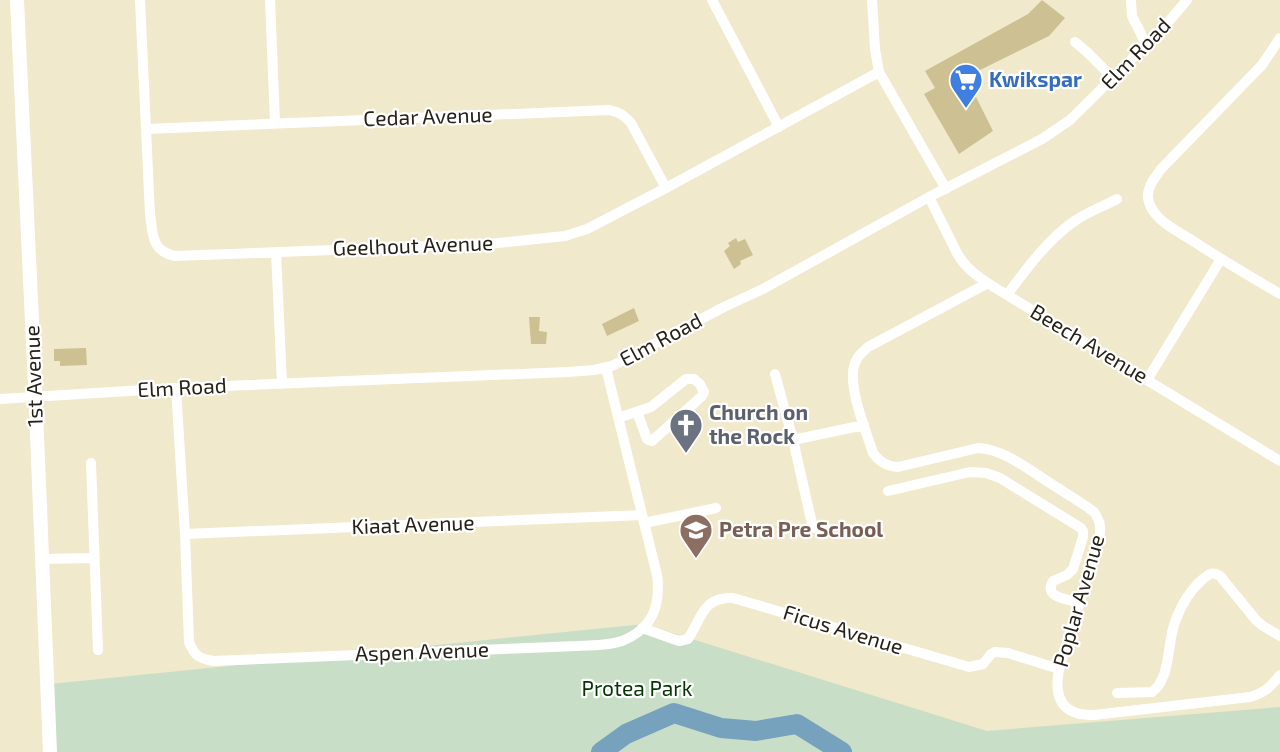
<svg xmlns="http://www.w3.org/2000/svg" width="1280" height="752" font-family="'Exo 2',sans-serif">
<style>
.green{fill:#c9dec7}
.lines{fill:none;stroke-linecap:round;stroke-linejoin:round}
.river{stroke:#76a2be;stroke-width:20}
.building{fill:#cdc092}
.minor{stroke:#fff;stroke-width:10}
.major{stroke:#fff;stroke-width:14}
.labels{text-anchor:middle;stroke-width:4.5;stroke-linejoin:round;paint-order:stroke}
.street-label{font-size:21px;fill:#252116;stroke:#fff}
.shop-label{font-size:21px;font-weight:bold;fill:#366cbe;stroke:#fff;text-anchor:start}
.worship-label{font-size:21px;font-weight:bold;fill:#5b616d;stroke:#fff;text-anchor:start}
.education-label{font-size:21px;font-weight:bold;fill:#785e54;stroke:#fff;text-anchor:start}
.park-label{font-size:21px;fill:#033604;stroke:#fff}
</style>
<rect width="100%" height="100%" fill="#f1e9cb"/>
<path class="green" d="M644 624 987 731 1280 707V752H53L50 684Z"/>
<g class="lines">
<path class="river" d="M601 752 626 734 674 713 721 728 756 731 797 724 842 752"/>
</g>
<path class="building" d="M1042 0 1065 18 1049 36 966 77 993 131 959 154 924 94 935 88 925 71 1028 14Z
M736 238 738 242 745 239 753 255 740 261 741 264 734 269 724 251 730 246 728 243Z
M634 308 639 321 607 336 602 324Z
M529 317H540L539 331 547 332 546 344H531Z
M86 348 87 365 60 366V361H54V349Z"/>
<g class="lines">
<path class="minor" d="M140 0 150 214C153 234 151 251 175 256L488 244 565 236 587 229 666 188 879 72
M270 0 275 122
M712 0 779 127
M872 0 875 49 879 72 946 189
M1131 1 1132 16 1146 44
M1280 38 1262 65 1161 169C1155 178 1147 186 1148 198 1149 205 1154 213 1159 218 1168 227 1182 234 1193 241 1222 260 1251 277 1280 294
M1075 42 1087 52 1113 78
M146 129 609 110C619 112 624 115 631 123L666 188
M929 197 957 253C968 273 989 284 1007 295L1280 461
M276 252 282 384
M988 283 868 347C864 351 858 355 856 361 845 381 866 431 873 453 880 462 886 466 898 467L978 448C1004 449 1029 470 1050 483 1065 493 1080 501 1094 512 1101 522 1101 528 1099 540L1059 669C1056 685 1056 705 1074 712 1080 715 1088 715 1094 715L1250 697C1264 693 1271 687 1280 675
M1007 295C1027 268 1048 239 1076 220 1088 212 1104 206 1117 199
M775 374 793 440 864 425
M1147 380 1221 259
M176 388 185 534 189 642C195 656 198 658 213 661 310 657 407 653 504 649 528 648 553 647 577 646 592 645 608 646 622 641 653 629 661 605 657 575L606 368
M0 399 176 388 568 372 594 370 612 366 724 307 763 289 929 197 1042 139 1070 120 1164 27 1187 0
M618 418 651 407 686 379H694L700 384 704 392 702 396 652 441 647 439 637 412
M793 440 813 528
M91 463 98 650
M888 491 970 472 986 473 1000 478 1081 528 1083 531V537L1073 569 1067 575 1053 581C1043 598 1068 599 1080 603
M644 523 716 508
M185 534 642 515
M42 559 94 558
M642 628 679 641 688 639C702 618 702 597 733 598L969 667 983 664 991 654 995 652 1008 653 1059 669
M1117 693 1152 692C1171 679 1167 642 1175 622 1181 605 1190 590 1203 579 1209 574 1213 571 1220 576L1256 620 1263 626 1280 636"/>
<path class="major" d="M17 0 35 386 50 752"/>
</g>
<defs>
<symbol id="supermarket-pin" viewBox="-11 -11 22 30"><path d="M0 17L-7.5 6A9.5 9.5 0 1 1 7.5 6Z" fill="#3f7fe0" stroke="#fff"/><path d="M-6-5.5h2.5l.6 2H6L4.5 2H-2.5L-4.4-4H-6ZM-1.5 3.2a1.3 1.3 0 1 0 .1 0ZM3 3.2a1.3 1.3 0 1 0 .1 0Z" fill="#fff"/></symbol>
<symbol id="church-pin" viewBox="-11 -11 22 30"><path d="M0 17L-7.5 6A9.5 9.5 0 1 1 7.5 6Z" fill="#6b7280" stroke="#fff"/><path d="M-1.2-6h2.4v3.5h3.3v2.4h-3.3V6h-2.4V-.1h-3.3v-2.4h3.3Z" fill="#fff"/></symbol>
<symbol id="school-pin" viewBox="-11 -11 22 30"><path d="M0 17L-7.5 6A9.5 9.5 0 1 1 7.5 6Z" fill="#8d6e63" stroke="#fff"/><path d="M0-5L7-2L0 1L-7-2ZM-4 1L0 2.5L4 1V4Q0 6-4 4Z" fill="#fff"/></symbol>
</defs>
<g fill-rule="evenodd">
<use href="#supermarket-pin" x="947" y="61" width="38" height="52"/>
<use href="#church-pin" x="667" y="406" width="38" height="52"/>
<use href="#school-pin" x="677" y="511" width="38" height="52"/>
</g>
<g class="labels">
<g class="street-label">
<text transform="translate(1136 54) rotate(-46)" y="7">Elm Road</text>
<text transform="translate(428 117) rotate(-2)" y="7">Cedar Avenue</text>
<text transform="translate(413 246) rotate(-2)" y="7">Geelhout Avenue</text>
<text transform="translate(661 340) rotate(-28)" y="7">Elm Road</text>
<text transform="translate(1089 344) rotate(31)" y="7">Beech Avenue</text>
<text transform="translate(34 376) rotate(-92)" y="7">1st Avenue</text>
<text transform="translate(182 388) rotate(-3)" y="7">Elm Road</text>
<text transform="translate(413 525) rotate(-2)" y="7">Kiaat Avenue</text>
<text transform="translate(1079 601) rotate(-74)" y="7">Poplar Avenue</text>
<text transform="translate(843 630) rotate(17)" y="7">Ficus Avenue</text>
<text transform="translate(422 652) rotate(-2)" y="7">Aspen Avenue</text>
</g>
<g class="shop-label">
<text x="989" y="87">Kwikspar</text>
</g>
<g class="worship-label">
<text x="709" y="420">Church on<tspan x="709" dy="24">the Rock</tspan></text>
</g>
<g class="education-label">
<text x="719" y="537">Petra Pre School</text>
</g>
<g class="park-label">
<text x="637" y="696">Protea Park</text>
</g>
</g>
</svg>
